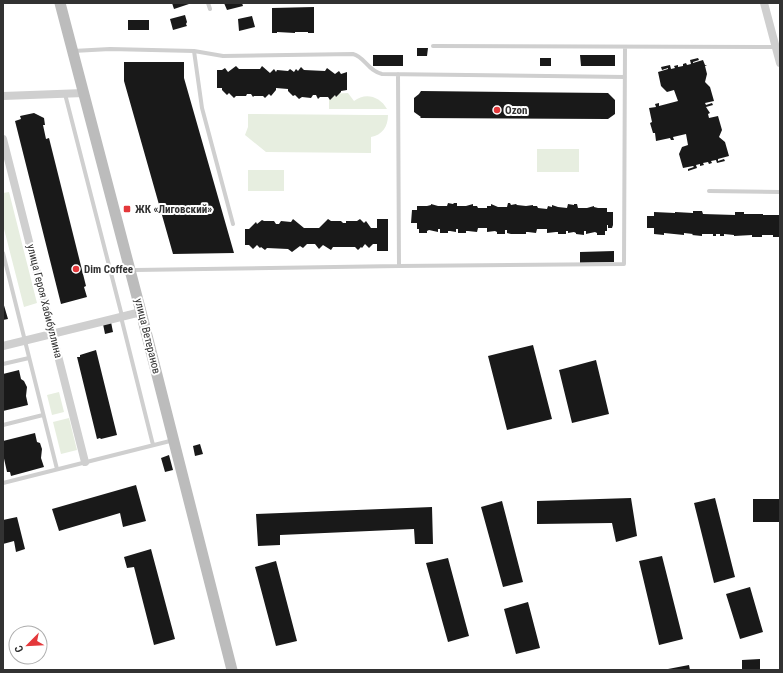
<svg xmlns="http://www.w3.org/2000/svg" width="783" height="673" font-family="'Roboto Condensed',sans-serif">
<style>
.green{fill:#e7eee0}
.building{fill:#191919}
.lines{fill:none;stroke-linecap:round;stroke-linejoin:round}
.lane{stroke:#cfcfcf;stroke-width:4}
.street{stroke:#cfcfcf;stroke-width:8}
.secondary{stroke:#bcbcbc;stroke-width:11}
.poi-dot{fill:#e4383b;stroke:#fff;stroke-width:1.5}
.labels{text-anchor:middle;stroke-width:4;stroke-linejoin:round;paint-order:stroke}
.poi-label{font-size:11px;font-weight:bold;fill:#323232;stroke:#fff;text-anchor:start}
.street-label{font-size:11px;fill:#323232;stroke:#fff}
</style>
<rect width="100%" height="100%" fill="#fff"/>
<path class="green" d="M348 93 354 101C365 92 380 96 387 109H329V94Z
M248 114 371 115H388C388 127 382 135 371 137V153L266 152 245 135 248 127Z
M537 149H579V172H537Z
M248 170H284V191H248Z
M9 192 37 303 24 307 3 225V193Z
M59 392 64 412 52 415 47 395Z
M69 418 77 450 61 454 53 422Z"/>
<path class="building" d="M172 3H189V4L174 9Z
M224 3H242L243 6 227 10Z
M314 7V33H308V32H295V33L277 32V33H272V8Z
M185 15 187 22 186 24 187 26 173 30 170 19Z
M252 16 255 27 239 31 238 19Z
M128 20H149V30H128Z
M417 48H428L427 56H417Z
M373 55H403V66H373Z
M580 55H615V66H581Z
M540 58H551V66H540Z
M698 58 699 60 693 62V63L703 60 705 65H707L705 66 707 74 705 82 710 87 714 101 705 103 706 105 712 103 713 105 706 107 710 113 708 114 709 118 718 116 722 130 719 137 725 142 729 156 718 159V161L724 159 725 161 717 163 716 160 711 161 712 163 709 164 708 162 703 163 704 165 700 166V164L696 165 697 168 688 171V169L694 167 693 166 683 168 679 154 682 147 688 145 686 134 673 137 674 140H671L670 138 656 141 655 133H653L650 123 652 122 649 108 656 107 655 104 659 103V106L678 101 674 90 667 92 661 86 658 72 668 69V68L662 70 661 67 670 65 671 69 675 68 674 66 678 65V67L683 66V64L686 63 687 65 691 64 690 60Z
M124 62H184V78L234 253 173 254 124 81Z
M236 66 239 69H260L262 66 270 73 274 69 276 72 277 70 288 71 290 69 294 72 296 69 298 71 301 67 304 70 325 71 327 68 335 74 339 71 341 74 347 72V90L341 91V92L336 97 335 95 330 100 328 97H320L318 99 316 95H313L311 98 302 97 299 99 295 95 293 96 288 91V89L276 88V90L271 96 269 94 265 98 263 96H254L253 97 251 94H247L246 96H236L234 98 229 93 227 95 222 90V88H217V70H222L225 68 228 72Z
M421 91 608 93 615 100V114L608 119 420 118 421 117 414 112V98L419 94Z
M34 113 44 118 45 125H43L46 139 49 138 86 286 84 287 87 297 61 304 15 121 21 119 20 116Z
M448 203 453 204 454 203H457V206H466L473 204V206H477L478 208H487V206H491V204L498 207H507L508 203H510L511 205 516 204 517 205 526 206 533 205V206H537L538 208 547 209 548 206 552 207V205L558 207 567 208 568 204 574 205V204H577L578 208H587L594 206V207L598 208H607V212H613V225L612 228H608V225H607V231H605V235H597V233L595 232 586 234V231H584V235L576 234V233L574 232 568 233V231H566V234H558V232H556L547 233V229H537L536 233 528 232H526V234H511L507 233V230H505V234H497V232L495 231 487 232V228H478L477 232 468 231H466V233H458V229H456V232L450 231H448V233H440V229H438V232L429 230 427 231V233H419V229H417V223H411L412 210H417V206H427L431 205V204L438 206H447Z
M693 211H702L703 214 735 215V212H744V214H763V215H780V237H773V235H762V237H752V235L734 236V235L724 234V236H720V234H716V236H713V234H702V236L692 235 693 234 684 233V235L664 233V235L654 234V228H647V216H654V212L675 213V212L693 213Z
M293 219 304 228H319L328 219 331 221H341L343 223H346V221H357L360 219 364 223 366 221 371 228H377V219H388V251H377V244H373L369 248 365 244 362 248 361 247 358 250 355 247H333L331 250 323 245 319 249 315 244H307L303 248 300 246 292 252 288 249 267 248 265 250 261 247 260 248 257 245 253 249 249 245H245V229H249L256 222 257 224 262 220 264 221H274L276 224H279L281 221 291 222Z
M614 251V262L580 263V252Z
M3 302 8 319 3 320Z
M111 322 113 332 105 334 103 324Z
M533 345 552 419 507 430 488 356Z
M96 350 117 435 101 439 100 438 97 439 77 357H80V355Z
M596 360 609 414 572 423 559 370Z
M19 370 21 379 24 381 27 387 26 396 28 405 3 411V374Z
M35 433 37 442 40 443 42 449 41 458 44 467 11 476 10 472H7L3 454V441Z
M200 444 203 454 195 456 193 446Z
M169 455 173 470 165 472 161 458Z
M136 485 146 521 123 527 120 513 59 531 52 509Z
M631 498 637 536 616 542 612 523 537 524V501Z
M715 498 735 577 714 583 694 503Z
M753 499H780V522H753Z
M502 501 523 582 503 587 481 507Z
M432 507 433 544H415L414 529 280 535V545L258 546 256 514Z
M17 517 25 549 16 552 14 541 3 544V520Z
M151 549 175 639 154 645 134 567 127 568 124 557Z
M662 556 683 639 659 645 639 561Z
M448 558 469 636 448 642 426 563Z
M276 561 297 641 276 646 255 567Z
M750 587 763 632 740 639 726 594Z
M528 602 540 648 516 654 504 609Z
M760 659V670H742V660Z
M689 665 690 670H668V669Z"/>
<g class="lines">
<path class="lane" d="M208 3 210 9
M433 46 775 47
M73 51 110 49 194 51 223 56 353 54C365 57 368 71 382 74L625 77
M194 51 202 108 233 224
M398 74 399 266
M65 94 122 316
M709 191 780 192
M3 253 57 469
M135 270 399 266 624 264 625 47
M121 317 153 445
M3 364 29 358
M3 425 43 415
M3 483 174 440"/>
<path class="street" d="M764 3 780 63
M3 96 84 93
M3 139 85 462
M3 346 141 312"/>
<path class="secondary" d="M60 3 141 312 232 670"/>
</g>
<g class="poi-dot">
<circle cx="497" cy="110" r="4"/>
<rect x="123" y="205" width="8" height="8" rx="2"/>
<circle cx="76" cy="269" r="4"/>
</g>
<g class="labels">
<g class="poi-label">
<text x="505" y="114">Ozon</text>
<text x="135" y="213">ЖК «Лиговский»</text>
<text x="84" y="273">Dim Coffee</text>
</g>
<g class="street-label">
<text transform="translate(45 301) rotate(76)" y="4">улица Героя Хабибуллина</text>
<text transform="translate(148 336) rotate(76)" y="4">улица Ветеранов</text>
</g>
</g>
<rect width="783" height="673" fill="none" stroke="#323232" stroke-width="8"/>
<g transform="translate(28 645) rotate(246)"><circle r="19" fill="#ffffff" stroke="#adadad"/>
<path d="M0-3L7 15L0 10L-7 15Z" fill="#e4383b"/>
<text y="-6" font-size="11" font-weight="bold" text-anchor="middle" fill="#323232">С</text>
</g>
</svg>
